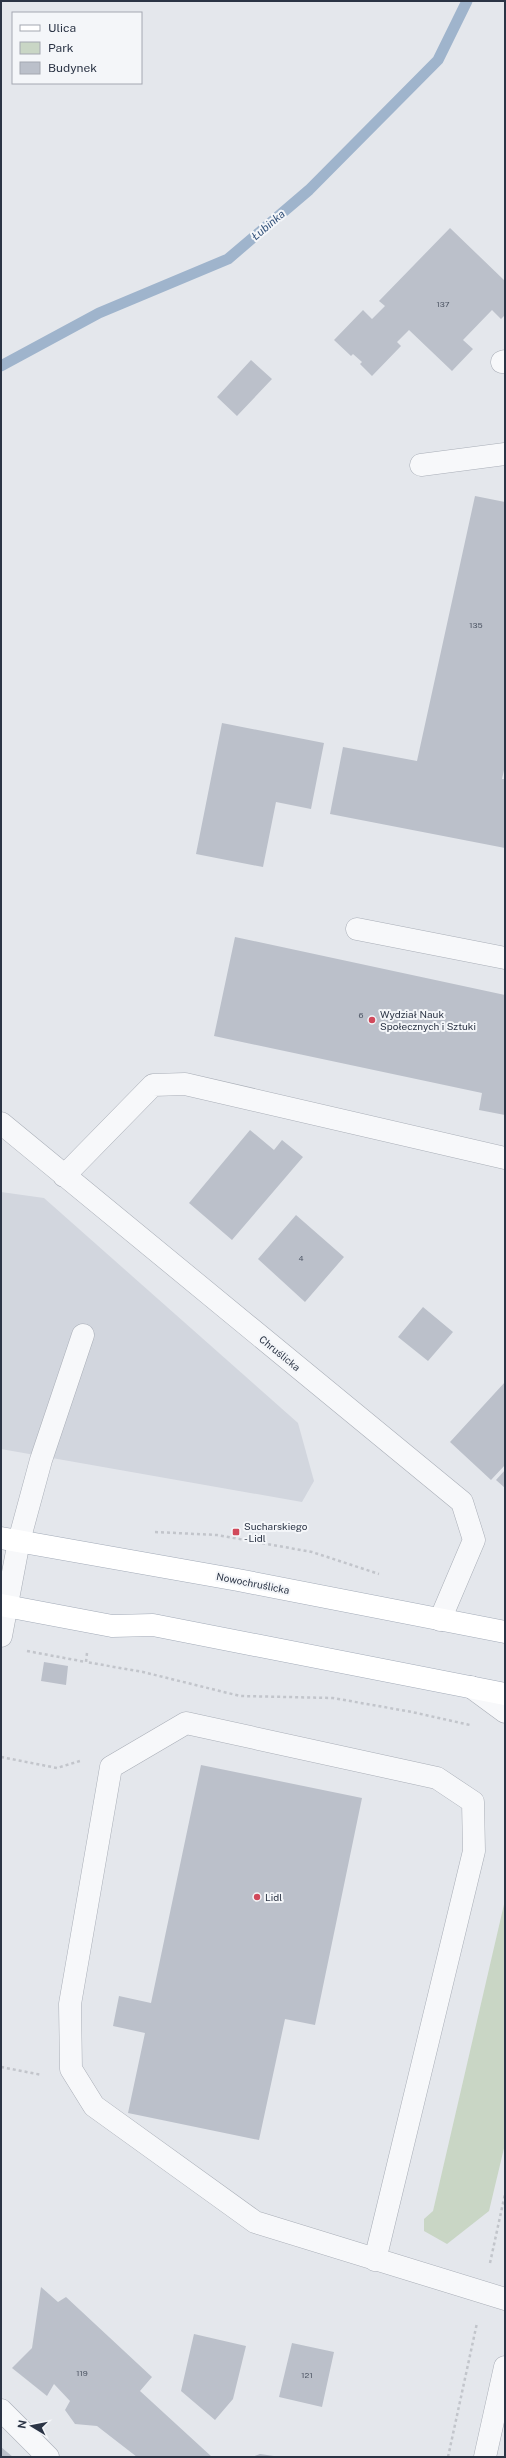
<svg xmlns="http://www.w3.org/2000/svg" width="506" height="2458" font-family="'Public Sans',sans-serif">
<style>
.built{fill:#d2d6de}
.green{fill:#c9d6c5}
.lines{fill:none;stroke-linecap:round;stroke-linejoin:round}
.stream{stroke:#9fb4cc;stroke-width:11}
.building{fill:#bbc0ca}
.service-casing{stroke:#a9aeb7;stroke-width:23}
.tertiary-casing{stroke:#a9aeb7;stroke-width:23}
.primary-casing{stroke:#a3abb8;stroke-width:23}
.path{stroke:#c2c5cb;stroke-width:2.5;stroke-dasharray:3 3;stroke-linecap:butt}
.service{stroke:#f7f8fa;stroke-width:22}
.tertiary{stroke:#f7f8fa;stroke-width:22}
.primary{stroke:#fff;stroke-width:22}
.poi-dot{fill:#d1495b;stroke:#f4f6f9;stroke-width:1.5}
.labels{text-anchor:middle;stroke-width:4;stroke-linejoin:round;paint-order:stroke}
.number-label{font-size:8px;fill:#4f5766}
.poi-label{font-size:10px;fill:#2b3445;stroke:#f4f6f9;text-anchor:start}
.street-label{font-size:10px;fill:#2b3445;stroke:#f4f6f9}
.water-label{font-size:11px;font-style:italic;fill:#34527a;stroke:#f4f6f9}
</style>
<rect width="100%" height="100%" fill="#e4e7ec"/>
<path class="built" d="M1 1192 44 1198 298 1423 314 1481 302 1502 1 1449Z"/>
<path class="green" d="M505 1900V2144L489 2211 447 2244 424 2231V2219L433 2211Z"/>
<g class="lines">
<path class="stream" d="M1 366 99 313 228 259 309 190 438 60 467 1"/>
</g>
<path class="building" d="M450 228 505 281V315L501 319 492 310 463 340 473 349 452 371 409 330 397 342 401 346 372 376 360 364 362 362 353 354 351 356 334 340 363 310 372 319 385 306 379 301Z
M251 360 272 379 237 416 217 397Z
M475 496 505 502V766L502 779H505V848L330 814 343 747 417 761Z
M222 723 324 743 311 809 276 802 263 867 196 854Z
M235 937 505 995V1115L479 1110 482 1093 214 1036Z
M250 1130 274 1150 282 1140 303 1157 232 1240 189 1203Z
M296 1215 344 1257 305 1302 258 1259Z
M423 1307 453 1332 428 1361 398 1337Z
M505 1382V1465L491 1480 450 1442Z
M505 1470V1488L496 1480Z
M44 1662 68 1666 66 1685 41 1681Z
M201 1765 362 1798 315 2025 285 2019 259 2140 128 2113 145 2033 113 2026 119 1996 151 2003Z
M41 2287 58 2302 66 2297 152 2377 140 2391 212 2457H137L97 2426 75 2424 65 2410 70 2401 54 2384 47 2396 12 2368 32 2348Z
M194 2334 246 2346 233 2399 215 2420 181 2391Z
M292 2343 334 2352 322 2407 279 2397Z
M1 2447 13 2457H1Z
M260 2454 274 2456V2457H252Z"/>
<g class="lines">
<defs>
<path id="service" d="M502 362 505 361
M421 465 505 454
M357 929 505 958
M1 1123 462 1502 474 1540 440 1620
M64 1176 153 1085 185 1084 505 1158
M1 1636 19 1541 41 1460 83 1335
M375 2260 474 1851 473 1802 437 1778 186 1723 111 1767 70 2004 71 2069 94 2106 255 2222 505 2299
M1 2410 48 2457"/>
<path id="tertiary" d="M471 1687 505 1712
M485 2457 505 2367"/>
<path id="primary" d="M1 1538 238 1580 505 1632
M1 1605 112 1626 153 1625 505 1694"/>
</defs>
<use href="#service" class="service-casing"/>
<use href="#tertiary" class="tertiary-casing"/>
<use href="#primary" class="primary-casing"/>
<path class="path" d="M155 1532 217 1535 312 1552 379 1574
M27 1651 86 1662
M87 1653 86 1662 143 1672 240 1696 333 1698 412 1712 470 1725
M1 1757 57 1768 80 1761
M1 2067 42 2075
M490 2263 505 2194
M448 2457 477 2323"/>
<use href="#service" class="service"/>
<use href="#tertiary" class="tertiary"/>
<use href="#primary" class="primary"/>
</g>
<g class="poi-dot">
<circle cx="372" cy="1020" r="4"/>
<rect x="232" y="1528" width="8" height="8" rx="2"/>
<circle cx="257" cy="1897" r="4"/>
</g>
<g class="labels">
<g class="number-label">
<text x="443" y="307">137</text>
<text x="476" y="628">135</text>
<text x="361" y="1018">6</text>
<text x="301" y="1261">4</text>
<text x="82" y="2376">119</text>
<text x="307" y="2378">121</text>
</g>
<g class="poi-label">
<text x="380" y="1018">Wydział Nauk<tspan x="380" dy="12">Społecznych i Sztuki</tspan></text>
<text x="244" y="1530">Sucharskiego<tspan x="244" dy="12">- Lidl</tspan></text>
<text x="265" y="1901">Lidl</text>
</g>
<g class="street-label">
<text transform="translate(280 1353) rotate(39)" y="4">Chruślicka</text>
<text transform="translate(253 1583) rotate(11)" y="4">Nowochruślicka</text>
</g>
<g class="water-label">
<text transform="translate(268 225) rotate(-40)" y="4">Łubinka</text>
</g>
</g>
<rect width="506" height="2458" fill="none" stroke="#2b3445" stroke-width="4"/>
<rect x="12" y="12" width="130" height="72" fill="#f4f6f9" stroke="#a4a8b1"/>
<rect x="20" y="25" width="20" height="6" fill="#ffffff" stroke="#a4a8b1"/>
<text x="48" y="32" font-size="12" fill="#2b3445">Ulica</text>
<rect x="20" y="42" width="20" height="12" fill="#c9d6c5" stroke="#a4a8b1"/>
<text x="48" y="52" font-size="12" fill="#2b3445">Park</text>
<rect x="20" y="62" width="20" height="12" fill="#bbc0ca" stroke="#a4a8b1"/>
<text x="48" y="72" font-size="12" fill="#2b3445">Budynek</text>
<g transform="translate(32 2426) rotate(280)" stroke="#f4f6f9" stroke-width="3" paint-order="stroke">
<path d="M0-3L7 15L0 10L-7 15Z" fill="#2b3445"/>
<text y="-6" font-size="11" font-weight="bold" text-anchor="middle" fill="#2b3445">N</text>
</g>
</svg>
